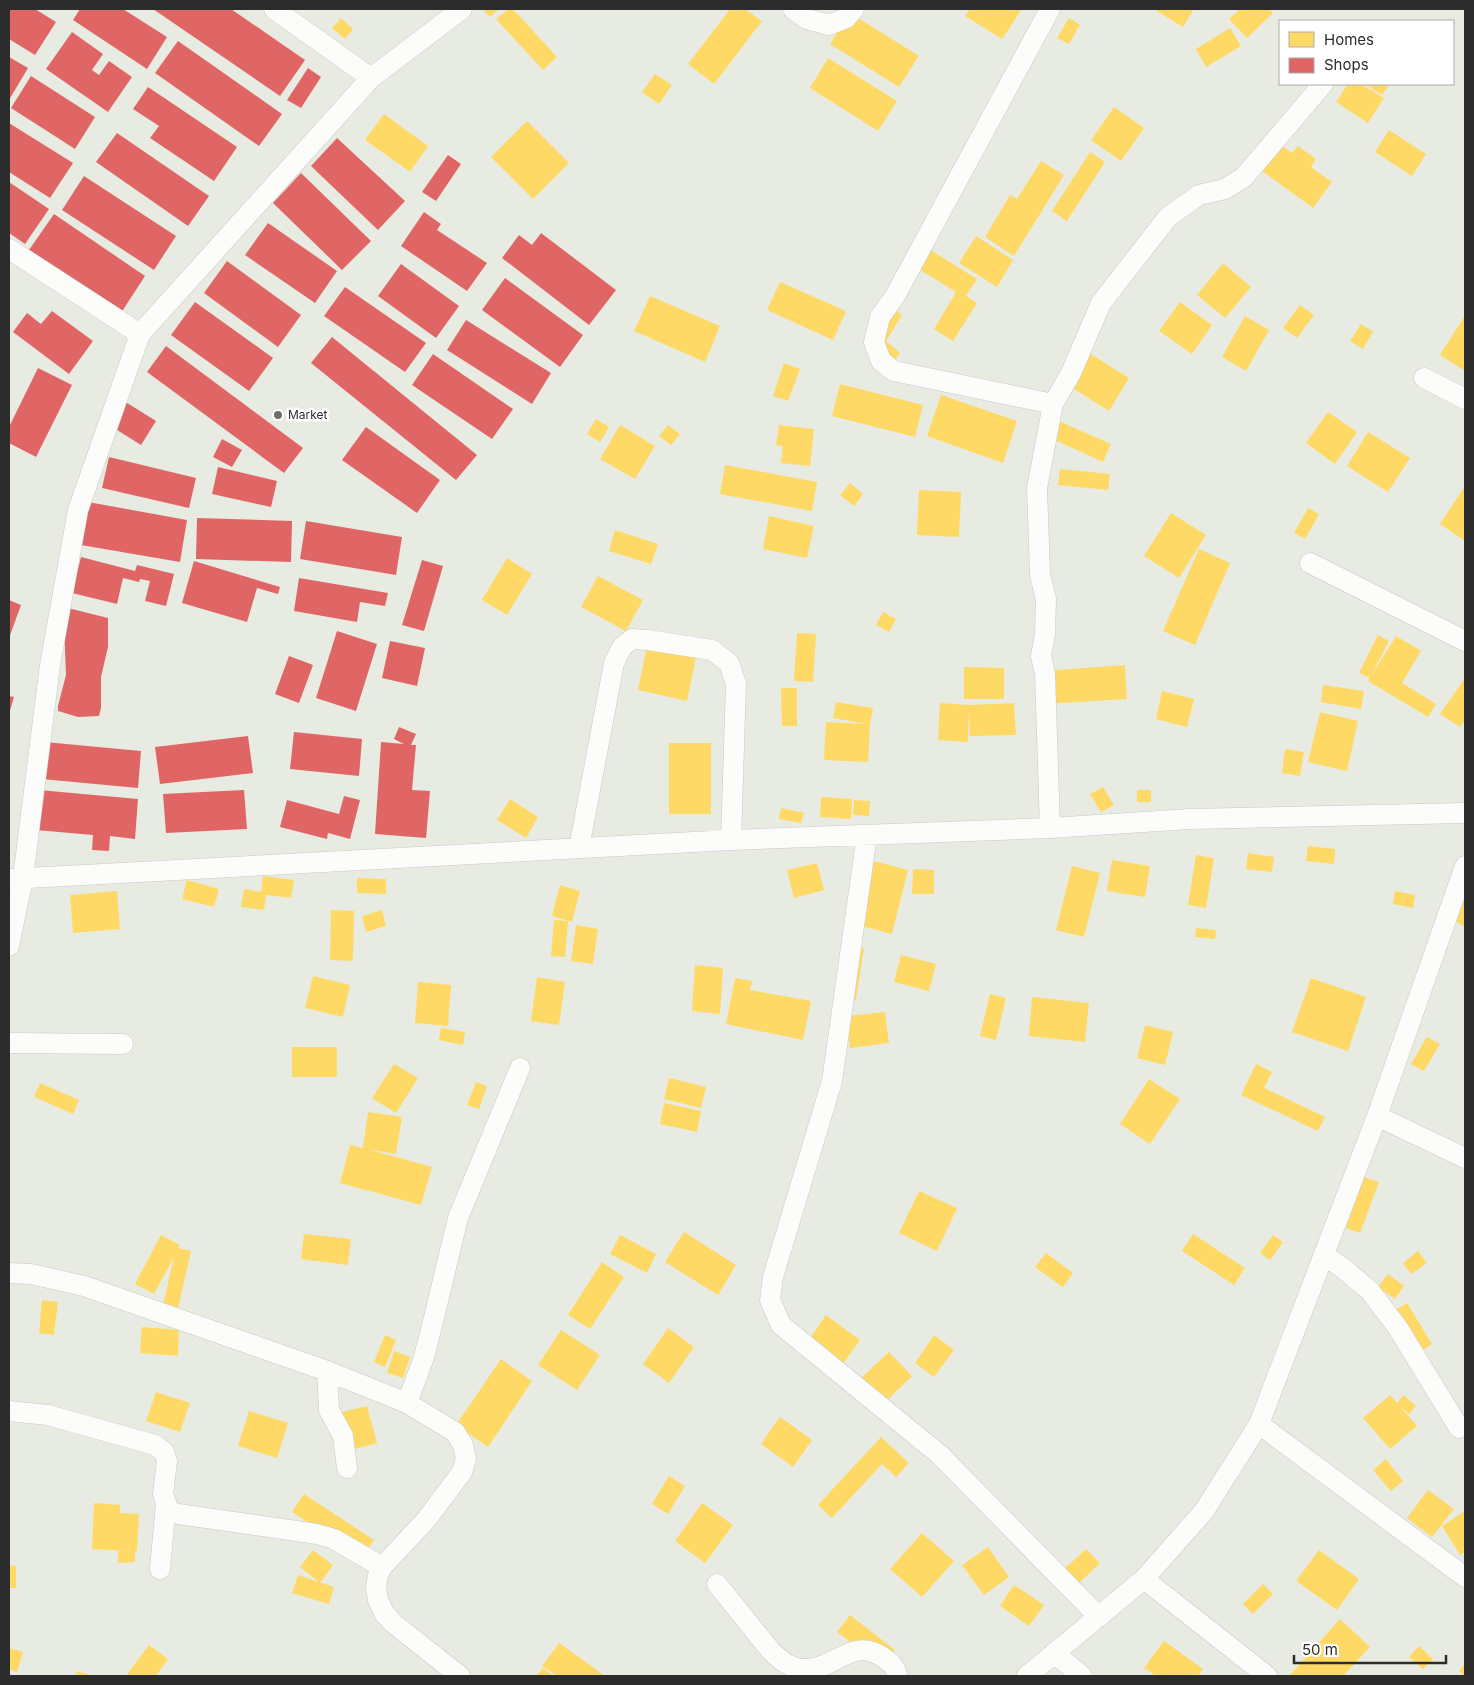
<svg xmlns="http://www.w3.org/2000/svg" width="1474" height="1685" font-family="Inter,sans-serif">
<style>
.homes{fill:#ffd966}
.shops{fill:#e06666}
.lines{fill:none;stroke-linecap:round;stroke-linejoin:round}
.street-casing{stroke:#c8c8c7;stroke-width:21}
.street{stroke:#fcfcfa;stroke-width:20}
.poi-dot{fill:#6e6f6b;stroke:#fff;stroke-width:2}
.labels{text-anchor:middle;stroke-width:5;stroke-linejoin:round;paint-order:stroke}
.poi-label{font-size:12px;fill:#2c2c2c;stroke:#fff;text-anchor:start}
</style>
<rect width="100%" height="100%" fill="#e8ebe1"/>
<path class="homes" d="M482 9H499L490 17Z
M508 9H513L557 57 543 70 496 19Z
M730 9H745L762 21 714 84 688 64Z
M970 9H1022L1002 39 965 16Z
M1156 9H1194L1183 27 1155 10Z
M1240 9H1269L1273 13 1247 38 1229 19Z
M850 13 919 56 899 87 830 44Z
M341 18 353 29 345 39 332 28Z
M1069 18 1080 25 1069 44 1057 38Z
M1230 28 1241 46 1206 67 1196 49Z
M828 58 897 101 878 131 810 88Z
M655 74 672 85 659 104 642 92Z
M1348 84H1361L1384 98 1368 123 1336 102Z
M1364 84H1390L1382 95Z
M1114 107 1144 128 1121 161 1091 140Z
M384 114 428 146 410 172 365 140Z
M527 121 569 163 533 199 491 157Z
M1389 130 1426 154 1412 176 1375 152Z
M1276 142 1292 153 1298 146 1316 159 1311 167 1332 182 1313 208 1258 168Z
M1090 152 1105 162 1067 221 1052 211Z
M1041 161 1064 175 1014 256 985 237 1010 195 1017 199Z
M976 236 1013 260 997 287 959 263Z
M929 249 977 279 966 296 977 303 953 341 934 329 956 292 917 268Z
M1223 263 1251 287 1225 318 1197 295Z
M780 282 846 311 833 340 767 310Z
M650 296 720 326 705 362 634 331Z
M1180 302 1212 325 1192 354 1159 331Z
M1300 305 1314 315 1297 338 1283 328Z
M891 308 902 315 886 341 900 353 891 365 869 347Z
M1245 316 1269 330 1246 371 1222 357Z
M1464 317 1465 318V371L1440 355Z
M1361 324 1373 332 1363 349 1350 341Z
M1078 346 1129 378 1109 411 1058 379Z
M784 363 800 369 788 401 773 396Z
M840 384 923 405 915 437 832 416Z
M941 395 1017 421 1003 463 927 436Z
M1328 412 1357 432 1335 464 1306 443Z
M596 419 609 427 600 442 587 434Z
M1054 419 1111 444 1103 462 1046 436Z
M620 425 655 446 635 479 600 459Z
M668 425 680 434 671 445 659 436Z
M779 425 814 429 810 466 781 463 783 446 776 445Z
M1368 432 1410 458 1388 492 1347 466Z
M725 465 817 482 812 511 720 494Z
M1060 469 1110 474 1108 490 1058 485Z
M850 483 863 494 854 506 840 495Z
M1465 486V541L1440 524Z
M919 490 961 492 959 537 917 535Z
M1308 508 1319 514 1305 539 1294 533Z
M1171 513 1206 535 1179 578 1144 556Z
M769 516 814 526 807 558 763 549Z
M615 530 658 544 651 564 609 551Z
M1199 549 1230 563 1195 645 1163 631Z
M507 558 532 574 507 615 482 600Z
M598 576 643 600 626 631 581 607Z
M883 612 896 619 889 632 876 625Z
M797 633 816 634 813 682 794 681Z
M1378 635 1389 641 1370 678 1359 673Z
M1396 636 1421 651 1402 683 1436 704 1428 717 1368 681Z
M647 646 696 657 687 701 638 690Z
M1125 665 1127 699 1045 704 1042 671Z
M964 667 1004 668V699H964Z
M1465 678V720L1460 727 1440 714Z
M1323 685 1364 691 1361 709 1321 702Z
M781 688H797V726H782Z
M1162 691 1194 699 1187 727 1156 719Z
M836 702 873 708 870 725 868 762 824 760 826 722 867 724 833 718Z
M940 703 969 705 1014 703 1016 735 970 736 969 710 968 742 938 740Z
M1320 712 1358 721 1347 771 1308 762Z
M669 743H711V814H669Z
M1285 749 1304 752 1300 776 1282 773Z
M1103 787 1114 805 1101 812 1090 794Z
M1137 790H1151V802H1137Z
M821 797 852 799 851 819 820 817Z
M510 799 538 817 526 838 497 820Z
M854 800 870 801 869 816 853 815Z
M781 808 804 813 801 823 779 819Z
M1308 846 1335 849 1334 864 1306 861Z
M1248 853 1274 857 1272 872 1246 869Z
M1196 855 1214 858 1206 908 1188 905Z
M1112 860 1150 866 1145 897 1107 891Z
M874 861 908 870 892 934 858 925Z
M817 863 824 890 794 898 787 870Z
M1072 866 1100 873 1084 937 1056 930Z
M913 869 934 870V894H912Z
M263 876 294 880 291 898 266 895 264 910 241 907 244 889 261 892Z
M357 878 386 879V894L357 893Z
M187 880 219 889 214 907 182 899Z
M560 885 580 891 572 922 552 916Z
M1465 887V927L1447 916Z
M117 891 120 929 73 933 70 895Z
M1395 891 1415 895 1413 908 1393 904Z
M331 910 354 911 353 961 330 960Z
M382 910 386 926 366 932 362 916Z
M554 920 568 921 565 957 551 956Z
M576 925 598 929 593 964 571 961Z
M1196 928 1216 930 1215 939 1195 937Z
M850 946 864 948 856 1000 842 997Z
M901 955 936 964 929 991 894 982Z
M695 965 723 968 720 1014 692 1011Z
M313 976 350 985 343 1017 305 1008Z
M537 977 565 982 559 1025 531 1021Z
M735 978 752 981 750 990 811 1001 803 1040 726 1024Z
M1311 978 1366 997 1348 1051 1292 1032Z
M418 982 451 985 448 1026 415 1023Z
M990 994 1006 998 996 1040 980 1036Z
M1032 997 1089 1003 1085 1042 1029 1036Z
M885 1012 889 1043 850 1048 846 1016Z
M1145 1025 1173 1032 1165 1065 1137 1058Z
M441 1028 465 1032 463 1045 439 1040Z
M1427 1037 1440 1044 1424 1071 1411 1064Z
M292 1047H337V1077H292Z
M394 1064 418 1078 396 1113 372 1098Z
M1256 1064 1272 1072 1264 1088 1325 1117 1318 1131 1241 1095Z
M669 1078 706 1087 701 1108 664 1099Z
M1149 1079 1180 1099 1150 1144 1120 1124Z
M476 1082 487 1086 479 1109 467 1105Z
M40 1083 79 1100 73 1114 34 1097Z
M664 1103 701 1111 697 1132 660 1124Z
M368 1112 402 1117 396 1154 367 1149 432 1167 421 1205 340 1183 350 1145 363 1148Z
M1364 1177 1379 1182 1360 1233 1346 1228Z
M919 1191 957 1208 937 1251 899 1233Z
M684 1232 736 1265 718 1295 665 1262Z
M304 1234 351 1239 348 1265 301 1259Z
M1193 1234 1245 1268 1234 1285 1182 1251Z
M161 1235 180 1245 178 1248 191 1251 178 1308 163 1305 174 1257 154 1294 135 1284Z
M620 1235 656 1254 647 1273 610 1254Z
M1273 1235 1283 1242 1270 1260 1260 1253Z
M1418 1251 1427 1263 1411 1274 1403 1263Z
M1046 1253 1073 1273 1063 1287 1035 1267Z
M602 1262 624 1277 590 1329 568 1315Z
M1388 1274 1404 1286 1395 1299 1378 1287Z
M42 1300 58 1302 54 1335 39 1333Z
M1407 1303 1432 1344 1418 1353 1392 1312Z
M826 1315 860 1340 842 1365 808 1341Z
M142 1327 179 1330 178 1356 140 1353Z
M668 1328 694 1347 669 1383 643 1364Z
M561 1330 600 1355 577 1390 538 1365Z
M385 1335 396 1340 385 1367 374 1362Z
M934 1335 954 1350 934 1377 915 1363Z
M394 1351 410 1357 403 1378 387 1373Z
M889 1352 912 1376 882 1405 858 1381Z
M501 1359 532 1381 488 1447 456 1425Z
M156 1392 190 1403 180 1432 146 1421Z
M1390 1395 1397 1403 1404 1395 1416 1406 1409 1414 1399 1405 1417 1426 1390 1449 1363 1418Z
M367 1406 377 1443 347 1451 338 1413Z
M249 1411 288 1423 277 1458 238 1446Z
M780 1417 812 1440 793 1467 761 1444Z
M881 1437 909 1463 896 1477 882 1464 832 1518 818 1505Z
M1386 1459 1403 1481 1391 1491 1373 1470Z
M669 1476 685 1486 668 1514 652 1504Z
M1428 1490 1454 1509 1432 1537 1407 1518Z
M304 1494 374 1540 362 1558 292 1512Z
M94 1503 120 1505V1513L139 1514 137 1551H135V1562L118 1563V1551H125L92 1549Z
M702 1503 733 1525 705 1563 675 1541Z
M1465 1511V1552L1460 1555 1442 1526Z
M922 1533 954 1561 922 1597 890 1569Z
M988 1547 1009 1577 984 1595 962 1565Z
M1086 1549 1100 1563 1076 1586 1062 1571Z
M313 1550 333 1565 320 1583 300 1567Z
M1319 1550 1359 1579 1337 1610 1296 1581Z
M9 1565 16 1566V1588H9Z
M298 1575 334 1587 329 1604 292 1593Z
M1263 1584 1273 1594 1253 1614 1243 1604Z
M1014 1585 1044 1605 1029 1626 1000 1606Z
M850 1615 895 1650 882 1666 837 1632Z
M1340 1619 1370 1647 1343 1676H1289Z
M1164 1641 1203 1669 1198 1676H1156L1144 1668Z
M559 1643 605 1676H557L542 1666Z
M149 1645 168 1659 156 1676H126Z
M1419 1646 1433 1659 1423 1669 1409 1657Z
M9 1648 23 1652 17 1672 9 1669Z
M1465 1663V1676L1459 1671Z
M543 1668 553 1676H536Z
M77 1671 94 1676H76Z"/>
<path class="shops" d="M9 9H35L56 22 35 55 9 39Z
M80 9H123L167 37 147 69 73 20Z
M153 9H231L305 60 280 96Z
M72 32 103 54 92 70 99 75 109 61 132 77 108 112 46 69Z
M178 41 282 114 259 146 155 73Z
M9 57 28 68 9 100Z
M308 68 321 77 301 108 287 100Z
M31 76 95 117 75 149 11 108Z
M148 87 237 147 214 181 150 138 159 126 133 109Z
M9 123 73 163 50 198 9 172Z
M117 133 209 196 188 226 96 162Z
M337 138 405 201 378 230 311 166Z
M448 155 461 164 436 201 422 192Z
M301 173 371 241 342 270 273 203Z
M84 176 176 236 154 270 62 210Z
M9 182 49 209 25 244 9 233Z
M424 212 441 224 437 230 487 263 467 291 401 246Z
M54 214 145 276 121 313 29 250Z
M268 223 337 271 315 303 245 255Z
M541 233 616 290 589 325 502 258 519 235 532 245Z
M227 261 301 315 278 347 204 293Z
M401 264 459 306 436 338 378 296Z
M505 278 583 335 560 367 482 310Z
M345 287 426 343 405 372 324 316Z
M195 302 273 358 249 391 171 335Z
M52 311 93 341 69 374 13 332 27 313 41 324Z
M466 320 551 373 532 404 447 350Z
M332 337 477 455 456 480 311 363Z
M166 346 303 448 284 473 147 372Z
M433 354 513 409 492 439 412 385Z
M38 368 72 385 36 457 9 443V427Z
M124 401 156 421 141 445 109 425Z
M366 427 440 480 417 513 342 460Z
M222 439 242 450 232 467 213 457Z
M109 457 196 478 189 508 102 488Z
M218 467 277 481 271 507 212 494Z
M88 502 187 520 180 562 81 545Z
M197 518 292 521 291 562 196 559Z
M306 521 402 537 396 575 300 559Z
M81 557 135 571 137 565 174 574 166 606 145 601 150 581 140 579 139 582 123 578 117 604 72 593Z
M422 560 443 566 424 631 402 625Z
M194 561 280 587 278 594 257 588 247 622 182 603Z
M299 578 388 593 385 606 360 602 357 622 294 611Z
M9 600 21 605 9 638Z
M68 608 108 618V647L101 677V708L99 716 78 717 58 711V706L66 675 64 623Z
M337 631 377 644 356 711 316 698Z
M390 641 425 648 417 686 382 678Z
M289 656 313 665 299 703 275 694Z
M9 696 14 697 9 714Z
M399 727 416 734 411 745H416L412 790 430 791 426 838 375 834 381 742 404 744 394 739Z
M294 732 362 739 359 776 290 769Z
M248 736 253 773 160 784 155 747Z
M45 742 141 751 138 788 42 779Z
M39 790 138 799 135 839 110 836 109 851 92 850 93 835 36 830Z
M244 790 247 829 166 833 163 794Z
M344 796 360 800 350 839 328 833 327 839 280 827 287 800 339 814Z"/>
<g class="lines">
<defs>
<path id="street" d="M274 9 371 78
M793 9 807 19 829 25 846 18 854 9
M1050 9 895 296 880 317 874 342 881 361 894 371 1053 404
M9 249 140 334
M1424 378 1465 399
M1310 563 1465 641
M1050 828 1045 674 1041 656 1045 634 1046 599 1040 575 1037 488 1053 404 1071 373 1101 303 1168 217 1199 195 1225 189 1244 177 1323 84
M867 835 832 1081 773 1277 770 1300 781 1325 940 1455 1099 1617
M579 848 614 663 622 647 632 639 648 640 712 650 729 663 736 684 731 840
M9 879 731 840 1050 828 1190 819 1465 813
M9 946 23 878 50 665 78 510 140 334 371 78 462 9
M9 1043 123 1044
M1377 1116 1465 1158
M1324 1255 1344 1269 1370 1291 1398 1328 1459 1428
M9 1273 31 1274 84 1286 327 1371 329 1410 343 1436 347 1468
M327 1371 407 1403 455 1432 463 1445 466 1459 462 1472 426 1520 382 1567 378 1575 376 1587 378 1600 384 1613 393 1623 460 1676
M407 1403 423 1360 429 1338 458 1218 520 1068
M9 1411 48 1415 155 1445 164 1452 167 1461 163 1494 169 1511 178 1514 317 1534 334 1539 382 1567
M1259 1424 1465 1577
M160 1569 166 1503
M1144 1579 1267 1676
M717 1584 771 1651C781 1661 792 1670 808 1669 837 1668 852 1636 884 1658 891 1663 896 1667 897 1676
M1054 1653 1082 1676
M1027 1676 1144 1579 1204 1511 1259 1424 1377 1116 1465 866"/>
</defs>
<use href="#street" class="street-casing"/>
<use href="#street" class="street"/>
</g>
<circle class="poi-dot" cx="278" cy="415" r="5"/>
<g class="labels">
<g class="poi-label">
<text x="288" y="419">Market</text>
</g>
</g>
<rect width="1474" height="1685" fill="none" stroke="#2c2c2c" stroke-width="20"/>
<rect x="1279" y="20" width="175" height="65" fill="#ffffff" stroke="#ababab"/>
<rect x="1289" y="32" width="25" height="15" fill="#ffd966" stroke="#ababab"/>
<text x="1324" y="45" font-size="15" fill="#2c2c2c">Homes</text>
<rect x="1289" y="58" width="25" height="15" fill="#e06666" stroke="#ababab"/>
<text x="1324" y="70" font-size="15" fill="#2c2c2c">Shops</text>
<path d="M1294 1655v8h152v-8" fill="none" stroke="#2c2c2c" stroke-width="2.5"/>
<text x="1302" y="1655" font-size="15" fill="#2c2c2c" stroke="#ffffff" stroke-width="4" paint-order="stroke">50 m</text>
</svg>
